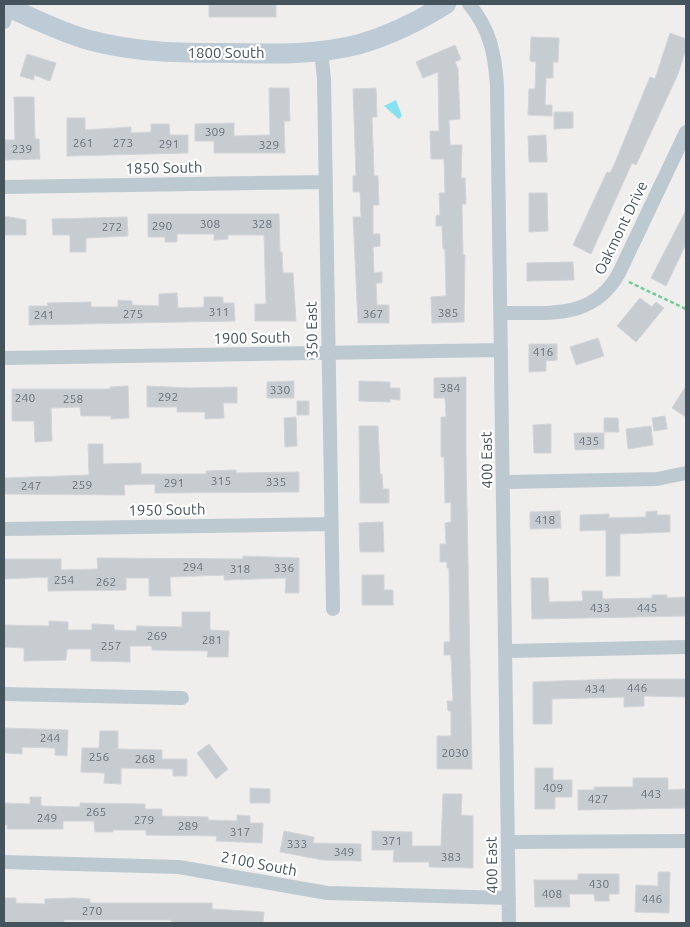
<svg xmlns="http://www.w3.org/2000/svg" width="690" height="927" font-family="Ubuntu,sans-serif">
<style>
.water{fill:#84e1ef}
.building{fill:#c7ccd1;stroke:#d1d4d9}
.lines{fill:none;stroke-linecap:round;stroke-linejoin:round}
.path{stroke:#70cf99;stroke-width:2.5;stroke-dasharray:4 2.5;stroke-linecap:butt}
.street{stroke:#bdc9d0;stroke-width:14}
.secondary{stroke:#bdcbd6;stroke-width:20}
.labels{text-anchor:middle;stroke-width:4.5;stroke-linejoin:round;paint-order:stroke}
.number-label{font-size:12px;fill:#667179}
.street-label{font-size:15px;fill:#45535c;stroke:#fff}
</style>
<rect width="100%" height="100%" fill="#f0eded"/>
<path class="water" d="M396 100 402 116 399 119 384 106Z"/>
<path class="building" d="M209 4H276V17H209Z
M670 33 686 39V49L678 74 636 165 632 163 591 254 573 245 607 172 610 173 614 165 650 77 655 79Z
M531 37 559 38 558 62H553V78H546L545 105H552V116L528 115 529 89H535L536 62 530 61Z
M455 45 461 59 455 62 458 69 460 119 449 120 450 145H462L461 178H465L466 204H462L463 255H465L464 322 432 323 431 297 446 296 445 249H443L442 226H436V216L440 215 439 193H445L444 159H431L430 131H439L438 72 423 78 416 62Z
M27 54 56 63 50 81 34 75V80L20 76Z
M269 88H289L290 121H284L285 153H214V141H195V124L234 123V136L270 135Z
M376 88 377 117H372L374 176H378L379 205H373V234H380V246L373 247 374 273 382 272V283H376L377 305H389V323H358L353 217H361L360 192H353V176H356L353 89Z
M14 97H34L35 139H39L40 159 5 160 4 140H15Z
M554 112H573V128L554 129Z
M67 118H85V130L131 127V133L151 132V124H169L170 135H188V153L67 156Z
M546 135 547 162H529L528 136Z
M529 193H547L548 231 529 232Z
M686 210V244L666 286 651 278Z
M148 214H279L280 252H282L283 273H293L296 321H255V304H266L264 235H228V239L214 240V234H177V242H165V237H148Z
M4 216 26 220V235H4Z
M127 217 128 236 86 238V252H70V235H53L52 219Z
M573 262 574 280 527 281V263Z
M177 293 178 308 204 307V297H223V303H234L235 321 29 325V306H48L47 303 91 302V307H118V300L132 301V305L159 306V294Z
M640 298 652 307 656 302 664 308 636 342 617 326Z
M598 338 604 356 576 365 570 347Z
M529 344H557V360L546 361V371L529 372Z
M466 377V456L472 769H437V736H451V711H448L447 701H453L451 655H444V642H450L449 568H447V562H440V544H446L445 523 451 522V502L445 503 444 457H441V417H446L445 398H434V378Z
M294 381V398H267V382Z
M359 381 390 382V388H400V400L390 399V402L359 401Z
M128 386 129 418 111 419V416H81L80 407 51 408 52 441 35 442 34 421H12V389H110V387Z
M147 386 189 388 237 387V403H223L224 418 205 419V412H177V407H147Z
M686 386V417L672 408Z
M297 401H309V415H297Z
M665 416 667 429 654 431 652 418Z
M296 417 297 446 285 447 284 418Z
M604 418H618L619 432H604Z
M551 424V453H534L533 425Z
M359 426H378L380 474H382L383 489H389V503H360Z
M651 426 653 445 628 449 626 429Z
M574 433H604V449L575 450Z
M88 444H103V464L141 463V474H206V471L236 470V473L299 472V492L155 493V484L124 485 125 495 4 494V478L89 475Z
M560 511 561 528 530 529V512Z
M657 511V515H670V532L620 534V576H606V530L580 531V515L609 514V518L646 517V512Z
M383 522 384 552H360L359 523Z
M243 556 299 558V593H285L286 578 224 580V575L170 577 171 596H149V578H126V590L48 591V577L4 579V559H61V570L98 569 97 558 243 559Z
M362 575H384V590H393V605H362Z
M531 578H548L549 602 583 601 582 591H602L603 599 652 598V595H667V598L686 597V616L532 619Z
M182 612H210V630L229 631 228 657H207L208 651 152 650V646H130V662L91 661V649H67L66 660 24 661V648L4 647V625L49 626V621L68 622V630H92V624L114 625V630L136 631 137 626 182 627Z
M615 679H686V697L644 696V706L624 707V697L552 699V724H533V682Z
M4 728 68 730 67 756 55 755V748L22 747V754L4 753Z
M100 731H118V749L162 750V759H187V776H173V769L121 768V784L104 783 105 773 81 772 82 748H99Z
M209 744 228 769 216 779 197 753Z
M535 768H553V780H572V797H555V809H535Z
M633 778H668V790L686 789V808L578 810V790H594V787H633Z
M250 788 270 789V803H250Z
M443 794H462L461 815 473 816V868L429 867V862H393L394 850H372V831L412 832V846H441Z
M30 797H41V806L80 807V803L145 804V809H162V816L208 817V820L237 821V815L250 816V823H263L262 843 216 841 217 836 146 835V830H113V832H95L94 821H63V829H7V825H4V803L30 804Z
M284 831 314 837 313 843 361 844V861L323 860 280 852Z
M658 872H670L669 913 635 912 636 885 658 886Z
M578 874H619V894H609V901H595L594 894H569L570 907H535L534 880H578Z
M4 898H16V903L45 904V899L74 898 90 899V903H212V909L264 912 263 923H171V920H64V923H4Z"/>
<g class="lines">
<path class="path" d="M629 282 686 309"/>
<path class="street" d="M469 4C490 29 495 54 497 86L509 923
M4 22 7 8
M321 51 324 79 333 609
M4 187 325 182
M501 313C547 312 593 321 619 273L686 132
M4 358 501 350
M503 482 657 479 686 473
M4 529 331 524
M506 651 686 647
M4 694 182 698
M508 842 686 841
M4 862 179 867 327 893 509 898"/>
<path class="secondary" d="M4 6C32 17 60 32 89 40 136 53 183 53 232 53 275 54 319 55 360 44 391 35 419 21 446 4"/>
</g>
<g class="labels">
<g class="number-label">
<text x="215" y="136">309</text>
<text x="83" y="147">261</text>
<text x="123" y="147">273</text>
<text x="169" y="148">291</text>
<text x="269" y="149">329</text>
<text x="22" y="153">239</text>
<text x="210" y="228">308</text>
<text x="262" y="228">328</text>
<text x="162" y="230">290</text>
<text x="112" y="231">272</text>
<text x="219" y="316">311</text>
<text x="448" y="317">385</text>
<text x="133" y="318">275</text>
<text x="373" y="318">367</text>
<text x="44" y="319">241</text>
<text x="543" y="356">416</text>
<text x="450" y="392">384</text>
<text x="280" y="394">330</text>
<text x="168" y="401">292</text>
<text x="25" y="402">240</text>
<text x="73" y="403">258</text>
<text x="589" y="445">435</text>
<text x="221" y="485">315</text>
<text x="276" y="486">335</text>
<text x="174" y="487">291</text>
<text x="82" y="489">259</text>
<text x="31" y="490">247</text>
<text x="545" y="524">418</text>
<text x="193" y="571">294</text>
<text x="284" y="572">336</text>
<text x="240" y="573">318</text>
<text x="64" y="584">254</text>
<text x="106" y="586">262</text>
<text x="600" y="612">433</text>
<text x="647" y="612">445</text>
<text x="157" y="640">269</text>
<text x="212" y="644">281</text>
<text x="111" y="650">257</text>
<text x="637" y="692">446</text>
<text x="595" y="693">434</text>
<text x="50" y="742">244</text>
<text x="455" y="757">2030</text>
<text x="99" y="761">256</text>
<text x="145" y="763">268</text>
<text x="553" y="792">409</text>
<text x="651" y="798">443</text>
<text x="598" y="803">427</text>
<text x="96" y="816">265</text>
<text x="47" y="822">249</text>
<text x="144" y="824">279</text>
<text x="188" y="830">289</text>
<text x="240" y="836">317</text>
<text x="392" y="845">371</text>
<text x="297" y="848">333</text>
<text x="344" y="856">349</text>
<text x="451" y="861">383</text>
<text x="599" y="888">430</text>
<text x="552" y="898">408</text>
<text x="652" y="903">446</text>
<text x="92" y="915">270</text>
</g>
<g class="street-label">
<text x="226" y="58">1800 South</text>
<text transform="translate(164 168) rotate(-1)" y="5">1850 South</text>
<text transform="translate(621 228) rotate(-64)" y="5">Oakmont Drive</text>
<text transform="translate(312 330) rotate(-91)" y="5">350 East</text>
<text transform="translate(252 338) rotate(-1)" y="5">1900 South</text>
<text transform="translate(487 460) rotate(-91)" y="5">400 East</text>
<text transform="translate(167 510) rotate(-1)" y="5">1950 South</text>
<text transform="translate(259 864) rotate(11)" y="5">2100 South</text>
<text transform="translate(492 865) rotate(-91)" y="5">400 East</text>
</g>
</g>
<rect width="690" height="927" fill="none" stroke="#45535c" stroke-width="10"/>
</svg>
